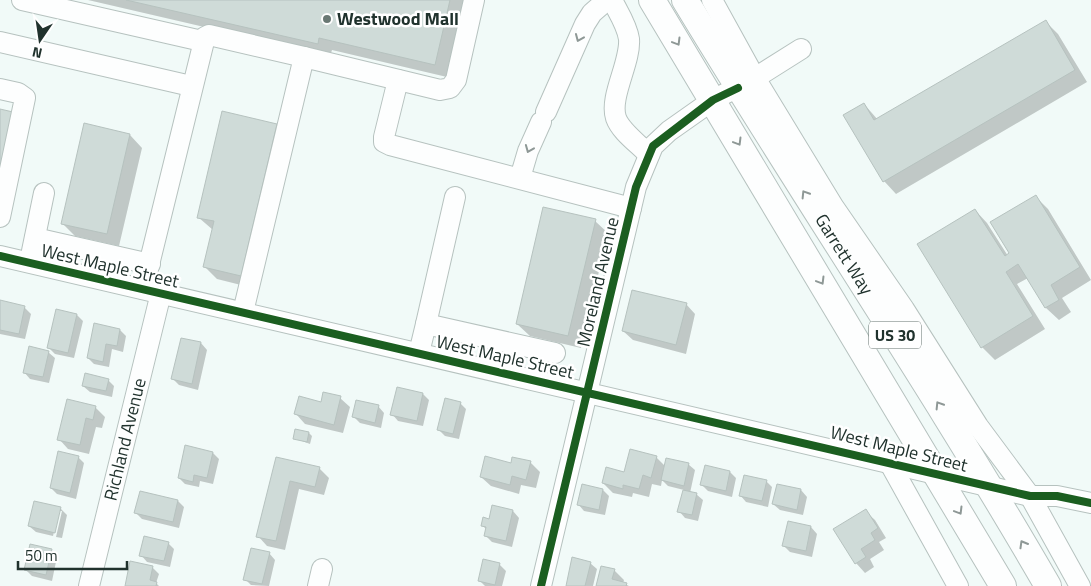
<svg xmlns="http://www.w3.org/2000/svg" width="1091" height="586" font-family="'Titillium Web',sans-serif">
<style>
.shadow{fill:#0003}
.building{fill:#cfdbd8;stroke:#b6c2bf}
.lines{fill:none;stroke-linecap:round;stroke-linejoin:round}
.minor-casing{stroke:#b6c2bf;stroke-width:22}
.major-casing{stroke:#b6c2bf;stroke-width:28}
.minor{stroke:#fdfefe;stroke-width:20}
.major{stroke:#fdfefe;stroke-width:26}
.cycleway-casing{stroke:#fff;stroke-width:11}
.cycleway{stroke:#1b5e20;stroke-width:8}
.oneway{stroke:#8e9896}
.poi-dot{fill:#697874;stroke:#fff;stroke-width:2}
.labels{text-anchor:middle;stroke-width:5;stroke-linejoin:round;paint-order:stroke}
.shield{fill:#fff;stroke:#63706c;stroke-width:1}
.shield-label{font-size:16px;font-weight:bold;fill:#20322d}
.poi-label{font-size:18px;font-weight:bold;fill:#20322d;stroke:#fff;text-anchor:start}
.street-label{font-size:18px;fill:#20322d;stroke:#fff}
</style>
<rect width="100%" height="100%" fill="#f1faf8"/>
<path class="shadow" d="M88 0H465L447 77 332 50 330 56Z
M1046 22 1058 34 1087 82 896 194 884 181 864 104 878 120Z
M276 126 289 138 253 288 217 279 204 266 213 230 198 217Z
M130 135 142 148 119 246 75 236 62 223Z
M1035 196 1048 209 1091 280 1062 298 1071 312 1059 320 1046 308 1028 278 1017 284 1045 329 995 360 982 347 919 245 975 210 987 223 1008 256 1011 254Z
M595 221 608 233 581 348 530 336 517 324Z
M0 302 24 307 31 314 25 339 0 334Z
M686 304 695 314 686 354 633 340 623 331Z
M77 315 83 321 74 358 55 354 49 348Z
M120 330 126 336 123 352 112 349 109 367 94 364 88 358Z
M201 343 207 350 198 390 179 385 173 379Z
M48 352 55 358 49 383 30 379 24 372Z
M108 380 114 386 112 397 90 392 83 386Z
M423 394 429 400 423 426 398 421 392 414Z
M340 398 350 407 343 433 305 424 296 414Z
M460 403 466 409 459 439 445 436 439 430Z
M378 406 384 413 381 428 360 423 354 417Z
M95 407 105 417 102 428 96 427 89 454 68 449 59 439Z
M309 433 312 436 310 444 294 438Z
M213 453 219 459 213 484 200 481 199 487 185 484 179 478Z
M78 457 84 463 76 499 57 494 51 488Z
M656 457 665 466 688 464 695 470 690 493 696 494 703 500 698 521 685 518 679 511 684 490 668 486 662 480 661 486 652 484 649 497 633 493 632 497 613 493 603 483Z
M277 458 319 468 329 478 324 495 299 489 285 550 267 546 258 536Z
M530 462 540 472 536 488 521 485 519 494 491 486 481 477 512 464Z
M730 472 736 478 732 497 708 491 702 485Z
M766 481 772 487 768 507 746 502 740 495Z
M778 485 801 490 807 497 803 515 780 510 773 504Z
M603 490 609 496 605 515 584 511 578 504Z
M178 501 184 507 179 528 142 519 136 513Z
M35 503 61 509 67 515 62 538 56 537 62 511H59L53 536 36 532 29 526Z
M513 511 519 518 512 547 492 542 486 536 487 530 483 526 490 520Z
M865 511 875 520 886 538 879 542 884 550 870 559 874 567 865 573 856 563Z
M789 522 811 527 817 534 812 557 790 552 784 546Z
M168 543 174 549 170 567 147 562 141 555Z
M51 550 57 557 52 581 32 576 26 570Z
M269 553 275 560 269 586 251 585 245 579Z
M590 563 597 569 593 586H567Z
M499 564 506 571 502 586H485L480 581Z
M152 567 159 574 156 583 159 586H126Z
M614 570 624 580 623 583 629 586H597Z"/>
<path class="building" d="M126 0H450L435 65 319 38 318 44Z
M1046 20 1075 70 883 182 843 115 864 103 874 120Z
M0 109 13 112 0 168Z
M222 111 277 124 241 276 203 267 214 221 197 218Z
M84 123 130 134 107 234 61 224Z
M1036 195 1080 267 1051 285 1059 300 1045 308 1018 264 1006 272 1033 316 981 348 917 244 975 209 1005 256 1009 253 990 222Z
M543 207 596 219 568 336 516 324Z
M632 290 687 303 676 345 622 331Z
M0 300 25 306 19 334 0 330Z
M56 309 77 314 68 353 47 348Z
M94 323 120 329 117 346 106 344 103 362 87 358Z
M181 338 201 342 192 384 171 379Z
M29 346 49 351 43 377 23 373Z
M85 373 109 379 106 391 82 386Z
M397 387 423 393 417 421 390 415Z
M323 392 341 396 334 425 294 414 299 396 321 402Z
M445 398 461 402 453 434 437 430Z
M67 399 96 406 93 420 86 418 80 445 57 440Z
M356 400 379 405 375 423 352 417Z
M295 429 309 432 307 442 293 439Z
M185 445 213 452 207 478 194 475 193 482 178 478Z
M630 449 657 456 651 478 643 475 639 489 623 485V489L602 483 606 467 624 472Z
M58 451 79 456 70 493 50 488Z
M485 456 511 463 512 457 531 461 526 480 512 476 510 485 480 477Z
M276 457 320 467 315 487 290 481 276 541 256 537Z
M666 458 689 463 684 486 661 480Z
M705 465 730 471 726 491 700 485Z
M744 475 767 480 762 501 739 496Z
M582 484 603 489 599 510 577 505Z
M777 484 801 489 797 510 772 504Z
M683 490 697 493 692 515 677 512Z
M140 491 178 500 173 522 134 513Z
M34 501 61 507 55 533 28 526Z
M492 505 513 510 506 541 484 536 486 527 481 526 483 517 489 519Z
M866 509 878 528 871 533 875 540 861 549 866 557 855 564 833 529Z
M788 521 811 526 806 551 782 546Z
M144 536 169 542 164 561 139 556Z
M30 544 52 549 46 575 24 570Z
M251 548 270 552 262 584 243 580Z
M572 557 591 562 585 586H566Z
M483 559 500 563 495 585 478 581Z
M130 561 153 566 150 580 157 582 156 586H125Z
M601 566 615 569 612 579 627 583 626 586H596Z"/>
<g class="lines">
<defs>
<g id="minor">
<path d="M22 0 202 41"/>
<path d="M612 0C618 12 627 25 629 39 631 62 609 97 616 118 621 132 639 144 649 155"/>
<path d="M712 0 755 78 833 206 904 309 978 426 1030 496 1080 586"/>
<path d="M0 42 191 86"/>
<path d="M398 80 384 137V142L390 145 631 208"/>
<path d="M0 89 18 93 25 98 0 217"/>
<path d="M546 112 585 24 592 13 607 0"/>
<path d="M520 178 528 151 541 122"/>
<path d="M35 238 150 264"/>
<path d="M32 251 44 193"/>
<path d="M0 256 1030 496H1057L1091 503"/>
<path d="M143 289 205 37 209 35 304 57"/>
<path d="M243 312 304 57 440 90 450 88 456 80 474 0"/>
<path d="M426 324 455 197"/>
<path d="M419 353 426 324 555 353"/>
<path d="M889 462 958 586"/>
<path id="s1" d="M89 586 161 293"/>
<path d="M318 586 322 569"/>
<path d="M541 586 636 187 653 146 669 131 713 100 755 78 801 49"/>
</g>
<g id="major">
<path d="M652 0 1003 586"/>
<path id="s2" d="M685 0C804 197 933 387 1048 586"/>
</g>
</defs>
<use href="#minor" class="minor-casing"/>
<use href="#major" class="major-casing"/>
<use href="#minor" class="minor"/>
<use href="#major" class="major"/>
<defs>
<path id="cycleway" d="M0 256 1030 496H1057L1091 503
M541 586 636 187 653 146 713 100 738 88"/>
</defs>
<use href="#cycleway" class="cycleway-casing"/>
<use href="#cycleway" class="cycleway"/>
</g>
<defs><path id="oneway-chevron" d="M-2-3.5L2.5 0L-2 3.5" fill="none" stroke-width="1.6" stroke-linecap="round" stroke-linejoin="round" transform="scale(1.25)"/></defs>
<g class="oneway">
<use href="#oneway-chevron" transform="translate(579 38) rotate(113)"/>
<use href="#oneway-chevron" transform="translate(677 42) rotate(59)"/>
<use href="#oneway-chevron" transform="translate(738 142) rotate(59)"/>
<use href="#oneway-chevron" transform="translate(529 149) rotate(112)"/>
<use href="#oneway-chevron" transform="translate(805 194) rotate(-122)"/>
<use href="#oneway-chevron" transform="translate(821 281) rotate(59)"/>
<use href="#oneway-chevron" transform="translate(939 405) rotate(-122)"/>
<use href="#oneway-chevron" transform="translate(959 511) rotate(59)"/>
<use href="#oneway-chevron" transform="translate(1023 544) rotate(-120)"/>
</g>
<circle class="poi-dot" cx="327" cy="19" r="5"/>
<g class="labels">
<rect class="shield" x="869" y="321.5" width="52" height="27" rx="4"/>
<g class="shield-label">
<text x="895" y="341">US 30</text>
</g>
<g class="poi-label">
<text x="337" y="25">Westwood Mall</text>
</g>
<g class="street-label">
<text dy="6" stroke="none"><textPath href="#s2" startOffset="300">Garrett Way</textPath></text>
<text transform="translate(110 266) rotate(13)" y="6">West Maple Street</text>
<text transform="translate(598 282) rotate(-77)" y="6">Moreland Avenue</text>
<text transform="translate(505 357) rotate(13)" y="6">West Maple Street</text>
<text dy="6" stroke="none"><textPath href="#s1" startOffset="151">Richland Avenue</textPath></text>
<text transform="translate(899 449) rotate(14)" y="6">West Maple Street</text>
</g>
</g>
<g transform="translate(40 40) rotate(193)" stroke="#ffffff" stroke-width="4" paint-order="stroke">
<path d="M0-4L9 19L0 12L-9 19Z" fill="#20322d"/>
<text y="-8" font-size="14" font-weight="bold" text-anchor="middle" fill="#20322d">N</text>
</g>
<path d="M18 561v8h109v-8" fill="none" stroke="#20322d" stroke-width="2.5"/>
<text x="25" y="561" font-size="15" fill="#20322d" stroke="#ffffff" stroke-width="4" paint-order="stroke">50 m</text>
</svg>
